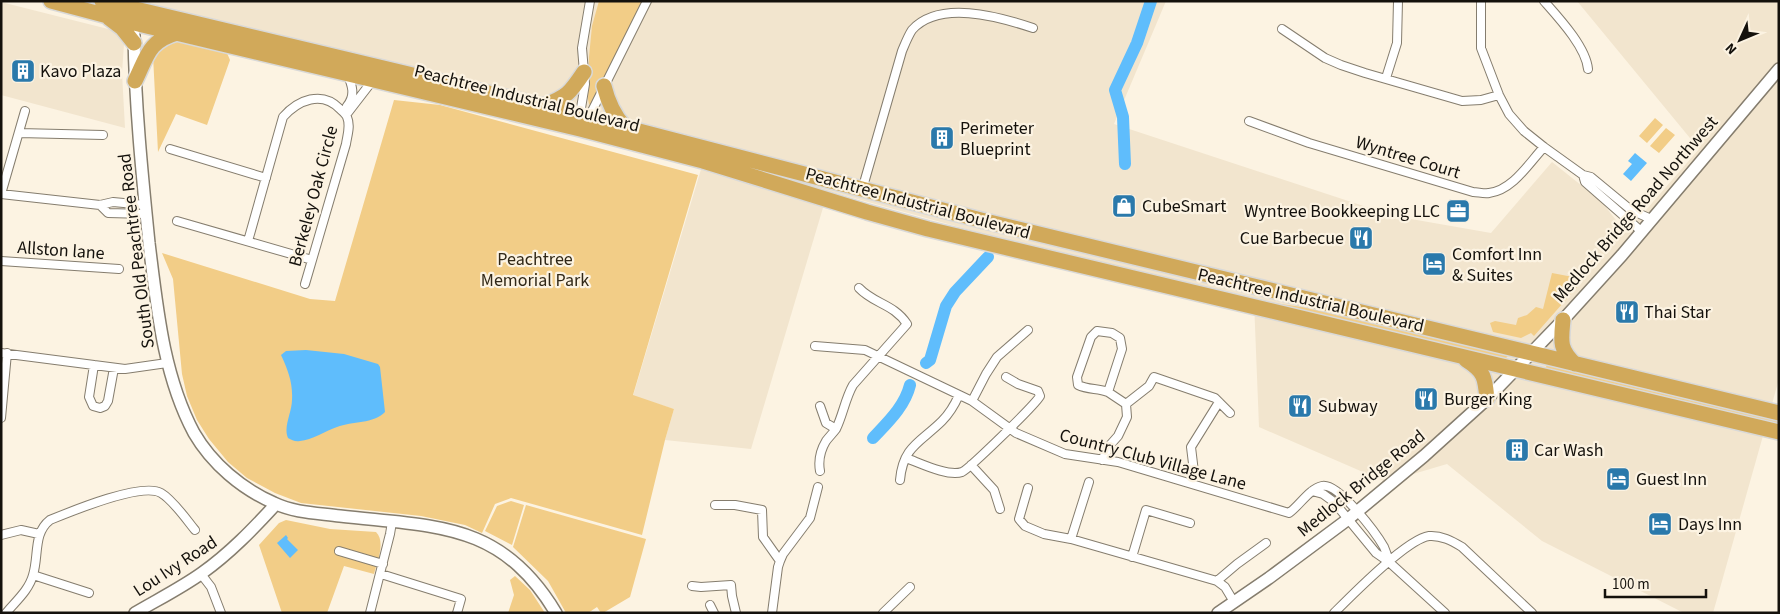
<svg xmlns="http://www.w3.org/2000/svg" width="1780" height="614" font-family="'Source Sans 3',sans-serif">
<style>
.built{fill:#f2e5ce}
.green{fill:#f2cd87}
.water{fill:#5fbdfc}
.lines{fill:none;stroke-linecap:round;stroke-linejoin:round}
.river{stroke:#5fbdfc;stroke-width:12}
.street-casing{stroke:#857d6e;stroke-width:10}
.secondary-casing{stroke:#857d6e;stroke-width:14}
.highway-casing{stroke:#d9d9d8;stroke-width:18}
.street{stroke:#fff;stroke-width:8}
.secondary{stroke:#fff;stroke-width:11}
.highway{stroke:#d1a95a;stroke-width:15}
.labels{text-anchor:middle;stroke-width:4.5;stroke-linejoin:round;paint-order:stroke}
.poi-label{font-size:18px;fill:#14110c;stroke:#fcf3e2;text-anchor:start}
.street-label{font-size:18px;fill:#14110c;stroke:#fcf3e2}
.park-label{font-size:18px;fill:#312817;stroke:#fcf3e2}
</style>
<rect width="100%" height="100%" fill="#fcf3e2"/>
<path class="built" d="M110 1H1166L1114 124 1394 216 1491 233 1552 162 1601 201 1626 233 1699 149 1577 1H1779V379L1713 613H1684L1542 541 1447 464 1386 482 1259 427 1254 301 1046 251 828 191 751 449 665 440 674 409 633 396 708 146Z
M1 2 116 31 123 39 124 44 122 73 125 128 1 95Z"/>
<path class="green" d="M599 1H642L591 105 589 104 588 99 589 57 592 26Z
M172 39 227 53 230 60 207 125 176 114 158 152 153 56Z
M394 100 440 105 698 175 633 395 674 409 665 440 642 535 511 498 495 504 482 533 465 525 421 516 301 503 275 493 247 478 228 462 209 439 197 420 187 396 182 374 173 279 162 253 310 299 335 301Z
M1655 118 1663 125 1647 143 1639 136Z
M1666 128 1675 135 1659 153 1650 146Z
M1552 273 1573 277 1577 283V287L1534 336 1531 333 1521 338 1493 332 1490 323 1495 321 1516 325 1518 318 1527 315 1536 307 1543 309Z
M1266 302 1352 314 1507 352 1508 356 1505 359Z
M1547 365 1779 417V429L1545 369Z
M511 501 524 505 512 545 485 531 497 506Z
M526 505 646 539 630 597 603 613H601L597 607 588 613H566L548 581 513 547Z
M286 520 330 529 376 532C386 542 377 562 374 574L344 566 327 613H282L259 545 279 523Z
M515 576 530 590 545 613H508L514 595 510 580Z"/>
<path class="water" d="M1635 153 1647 163 1631 181 1623 174 1632 164 1628 161Z
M306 350 344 354 378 364 380 367 385 412C374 424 352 421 337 427 325 431 312 440 300 441 295 442 292 440 288 438 283 427 292 412 292 400 293 383 288 370 281 355L286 351Z
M286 535 288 538 287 539 298 550 290 558 277 543Z"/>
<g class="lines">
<path class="river" d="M1125 164 1123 117 1115 90 1137 43 1151 1
M926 363 930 360 946 306 955 292 988 257
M873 438C888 422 905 406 910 385"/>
<defs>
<path id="street" d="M1481 1V48L1499 95 1509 114 1524 131 1544 147 1583 175 1591 177 1631 210 1651 219
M1544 1C1559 18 1586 47 1588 69
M1282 29 1325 58 1341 65 1365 73 1462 101 1481 100 1499 95
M347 73C352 85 356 95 347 106
M1386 78 1397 43 1398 1
M581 108 585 84 582 48 590 1
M592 111 647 1
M346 115 373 80
M1249 121 1309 143 1473 192C1478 192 1484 194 1489 193 1513 190 1529 163 1544 147
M19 133 103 135
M170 149 266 178
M1583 175 1585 182 1641 231
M862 190 902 51C905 44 908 36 912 30 939 0 997 16 1033 28
M1 194 100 205 113 202 145 205
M1 194 25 111
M100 205 108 213 146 214
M177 221 312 260
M248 241 283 117C298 100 322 90 340 109 342 111 346 114 347 117 351 126 347 136 346 144L305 284
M1 261 119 269
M1097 331 1112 333 1120 338 1122 349 1108 392C1098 388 1088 390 1078 385L1077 377 1091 337Z
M815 346 865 350 972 401 1016 433 1065 454 1118 462 1289 513C1300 505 1309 489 1322 486 1338 482 1376 533 1384 547 1386 552 1388 557 1389 562
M1 353 125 369 167 363
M94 365 89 397 93 406 100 408 105 406 108 401 114 368
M1108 392 1126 404
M972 401 986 374 997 357 1028 330
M820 406 826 423 836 429
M1 418 7 353
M906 458C920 463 948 477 962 472 969 469 1035 405 1040 396L1038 391 1018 384 1006 377
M1102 460 1110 445 1118 436 1127 417 1126 404 1149 386 1154 377 1215 398 1230 413
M971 465 994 490 1000 509
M820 471C818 460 820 451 826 441 829 437 833 433 836 429 843 415 845 399 853 385L907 324C894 304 874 304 859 288
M900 480C903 446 921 442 942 421 950 413 955 404 959 395
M1192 483 1194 472 1191 447 1219 402
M1028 488 1019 519 1025 526 1044 534 1071 539 1217 581 1225 587 1234 602
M1312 491 1323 494 1334 502 1376 553 1389 562 1445 613
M715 505H735L762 510 763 537 780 561 778 567 772 613
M1 535 21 530 39 534
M1071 539 1089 482
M339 551 383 564
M1132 557 1146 510 1190 523
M780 561 783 554 810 518 818 487
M201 574 211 587 221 613
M381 574 461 599 457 613
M33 575 89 593
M1217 581 1237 564 1266 543
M692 586 701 587 731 585 732 596 736 613
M710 605 714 613
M6 613C16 601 29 590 33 575 39 556 33 533 50 520 72 511 142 482 161 493 173 500 186 519 195 530
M370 613 390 534 392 522
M883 613 910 587
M1334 613C1352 595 1407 539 1429 536 1441 535 1452 541 1462 547L1532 613"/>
<path id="secondary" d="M134 35C135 104 142 174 149 243 157 307 163 375 194 433 212 464 242 489 274 503 295 513 318 513 340 516 435 527 501 521 556 613
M135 613C157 600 181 588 202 573 230 553 253 529 276 504
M1218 613 1269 578 1347 520 1424 456 1487 399 1563 320 1622 255 1779 69"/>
<path id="highway" d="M51 1 134 23 580 129 703 161 867 212 928 229 1779 432
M102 1 543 106 981 220 1779 413
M109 18 122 28 134 43
M135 81C147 57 148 41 177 33
M604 86C608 102 613 114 624 126
M543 106C567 97 570 93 584 72
M1563 320C1561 341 1559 349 1575 364
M1466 360C1485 372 1485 378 1487 399"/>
</defs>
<use href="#street" class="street-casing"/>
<use href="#secondary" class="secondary-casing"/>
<use href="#highway" class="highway-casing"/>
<use href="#street" class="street"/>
<use href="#secondary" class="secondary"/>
<use href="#highway" class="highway"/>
</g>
<defs>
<symbol id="building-square" viewBox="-11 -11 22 22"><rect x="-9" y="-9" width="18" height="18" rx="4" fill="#2a79ab" stroke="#fcf3e2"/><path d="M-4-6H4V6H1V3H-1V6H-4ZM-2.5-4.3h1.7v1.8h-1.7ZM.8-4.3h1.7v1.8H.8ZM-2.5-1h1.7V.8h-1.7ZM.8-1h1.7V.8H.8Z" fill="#fff"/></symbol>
<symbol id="shop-square" viewBox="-11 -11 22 22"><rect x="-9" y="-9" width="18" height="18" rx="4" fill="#2a79ab" stroke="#fcf3e2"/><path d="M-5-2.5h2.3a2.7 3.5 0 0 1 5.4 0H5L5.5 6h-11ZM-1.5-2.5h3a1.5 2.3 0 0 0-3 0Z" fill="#fff"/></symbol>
<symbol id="office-square" viewBox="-11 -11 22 22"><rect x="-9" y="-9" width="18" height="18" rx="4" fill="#2a79ab" stroke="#fcf3e2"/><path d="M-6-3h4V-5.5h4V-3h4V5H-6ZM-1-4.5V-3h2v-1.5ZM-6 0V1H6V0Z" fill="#fff"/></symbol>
<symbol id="restaurant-square" viewBox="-11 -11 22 22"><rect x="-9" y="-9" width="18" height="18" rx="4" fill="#2a79ab" stroke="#fcf3e2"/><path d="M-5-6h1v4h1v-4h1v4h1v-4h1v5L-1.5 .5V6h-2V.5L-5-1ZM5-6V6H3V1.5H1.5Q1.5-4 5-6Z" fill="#fff"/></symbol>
<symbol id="hotel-square" viewBox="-11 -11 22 22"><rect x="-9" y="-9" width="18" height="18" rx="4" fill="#2a79ab" stroke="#fcf3e2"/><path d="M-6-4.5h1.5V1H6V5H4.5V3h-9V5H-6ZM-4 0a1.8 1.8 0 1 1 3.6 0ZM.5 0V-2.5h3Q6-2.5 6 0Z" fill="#fff"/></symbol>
</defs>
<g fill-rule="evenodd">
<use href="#building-square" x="9" y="57" width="28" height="28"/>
<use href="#building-square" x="928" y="124" width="28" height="28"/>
<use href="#shop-square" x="1110" y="192" width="28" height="28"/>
<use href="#office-square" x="1444" y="197" width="28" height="28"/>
<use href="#restaurant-square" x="1347" y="224" width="28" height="28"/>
<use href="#hotel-square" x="1420" y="250" width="28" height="28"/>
<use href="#restaurant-square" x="1613" y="298" width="28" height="28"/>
<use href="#restaurant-square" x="1412" y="385" width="28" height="28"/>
<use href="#restaurant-square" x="1286" y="392" width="28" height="28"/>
<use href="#building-square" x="1503" y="436" width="28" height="28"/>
<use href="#hotel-square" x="1604" y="465" width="28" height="28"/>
<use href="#hotel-square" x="1646" y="510" width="28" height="28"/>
</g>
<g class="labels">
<g class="poi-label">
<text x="40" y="77">Kavo Plaza</text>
<text x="960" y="134">Perimeter<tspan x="960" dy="21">Blueprint</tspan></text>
<text x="1142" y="212">CubeSmart</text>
<text x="1440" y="217" text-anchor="end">Wyntree Bookkeeping LLC</text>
<text x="1344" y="244" text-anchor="end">Cue Barbecue</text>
<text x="1452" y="260">Comfort Inn<tspan x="1452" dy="21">&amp; Suites</tspan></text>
<text x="1644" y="318">Thai Star</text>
<text x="1444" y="405">Burger King</text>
<text x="1318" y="412">Subway</text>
<text x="1534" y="456">Car Wash</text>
<text x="1636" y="485">Guest Inn</text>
<text x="1678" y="530">Days Inn</text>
</g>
<g class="street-label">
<text transform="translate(527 98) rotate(14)" y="6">Peachtree Industrial Boulevard</text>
<text transform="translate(1408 157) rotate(17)" y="6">Wyntree Court</text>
<text transform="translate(313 196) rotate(-75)" y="6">Berkeley Oak Circle</text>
<text transform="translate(918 203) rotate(15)" y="6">Peachtree Industrial Boulevard</text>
<text transform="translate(1635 209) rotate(-49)" y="6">Medlock Bridge Road Northwest</text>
<text transform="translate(61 250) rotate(4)" y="6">Allston lane</text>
<text transform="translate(136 251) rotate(-97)" y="6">South Old Peachtree Road</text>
<text transform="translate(1311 300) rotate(13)" y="6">Peachtree Industrial Boulevard</text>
<text transform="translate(1153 459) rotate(15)" y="6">Country Club Village Lane</text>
<text transform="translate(1361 483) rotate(-39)" y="6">Medlock Bridge Road</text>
<text transform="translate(175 566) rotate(-33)" y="6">Lou Ivy Road</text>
</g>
<g class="park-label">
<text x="535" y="265">Peachtree<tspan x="535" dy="21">Memorial Park</tspan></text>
</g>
</g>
<rect width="1780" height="614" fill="none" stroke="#14110c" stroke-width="5"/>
<g transform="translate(1740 40) rotate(226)" stroke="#fcf3e2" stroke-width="4" paint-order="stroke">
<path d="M0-4L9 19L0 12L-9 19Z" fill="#14110c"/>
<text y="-8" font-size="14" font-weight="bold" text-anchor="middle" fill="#14110c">N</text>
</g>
<path d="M1605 589v8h101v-8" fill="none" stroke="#14110c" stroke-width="2.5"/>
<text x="1612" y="589" font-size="15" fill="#14110c" stroke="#fcf3e2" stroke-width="4" paint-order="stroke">100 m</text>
</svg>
